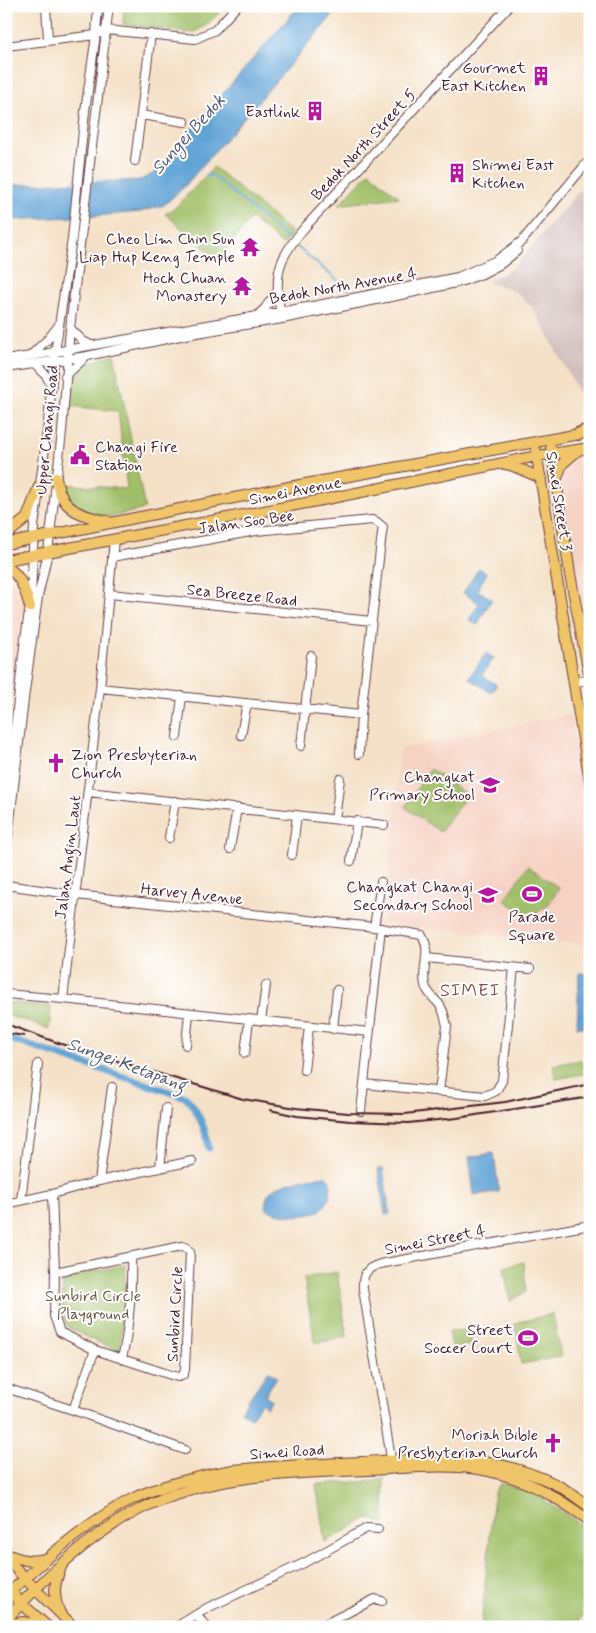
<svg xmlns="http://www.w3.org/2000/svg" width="596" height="1633" font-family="Mynerve,sans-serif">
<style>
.built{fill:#f6d2c3}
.industrial{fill:#d1bfbd}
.green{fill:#a0bf67;stroke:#756f49}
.water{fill:#61a3d5;stroke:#566180}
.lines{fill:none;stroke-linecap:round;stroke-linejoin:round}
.stream{stroke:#61a3d5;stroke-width:2}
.canal{stroke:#61a3d5;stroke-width:7}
.minor-casing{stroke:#643c42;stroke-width:10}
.major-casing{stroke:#643c42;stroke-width:12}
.highway-casing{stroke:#643c42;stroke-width:14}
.minor{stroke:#fff;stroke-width:8}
.major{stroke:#f0c469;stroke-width:10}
.highway{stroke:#f0c469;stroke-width:11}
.rail{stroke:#4a1f2b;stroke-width:2}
.labels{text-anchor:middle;stroke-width:4;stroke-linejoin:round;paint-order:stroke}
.poi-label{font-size:16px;fill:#4a1f2b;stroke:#fff;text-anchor:end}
.street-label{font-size:16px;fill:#4a1f2b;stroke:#fff}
.park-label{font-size:16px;fill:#685740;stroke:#fff}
.water-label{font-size:18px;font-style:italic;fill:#545a77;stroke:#fff}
.neighbourhood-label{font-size:18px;letter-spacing:1px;fill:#824c48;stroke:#fff}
</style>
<rect width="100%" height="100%" fill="#fff"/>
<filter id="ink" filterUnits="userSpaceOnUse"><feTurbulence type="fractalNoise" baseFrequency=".02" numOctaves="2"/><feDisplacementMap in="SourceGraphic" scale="10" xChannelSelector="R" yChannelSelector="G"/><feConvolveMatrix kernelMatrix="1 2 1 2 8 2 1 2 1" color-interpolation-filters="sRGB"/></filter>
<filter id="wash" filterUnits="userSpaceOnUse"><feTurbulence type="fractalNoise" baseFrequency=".0096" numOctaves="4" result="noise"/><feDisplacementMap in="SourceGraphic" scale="20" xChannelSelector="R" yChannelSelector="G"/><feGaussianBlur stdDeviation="1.12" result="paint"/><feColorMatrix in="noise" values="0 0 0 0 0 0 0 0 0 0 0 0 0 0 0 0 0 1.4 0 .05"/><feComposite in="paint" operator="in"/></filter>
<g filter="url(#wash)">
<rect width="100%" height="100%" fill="#f4e1c7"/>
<path class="built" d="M590 455V653L560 484 564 466 573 458Z
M6 576 18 587 24 599 6 768Z
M570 714 590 828V946L384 923 400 749Z"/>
<path class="industrial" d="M590 178V402L585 404 535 312 529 304 517 293 488 282 513 268Z"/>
<path class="green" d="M124 6H226L208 24 195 32 187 33 123 24Z
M214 167 292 233 283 245 251 218 218 259 165 214 175 208Z
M369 172 399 197 339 205Z
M114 354 145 509 110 517 86 512 76 507 69 498 63 484 127 489 118 411 69 406C72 370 82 365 114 354Z
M430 769 467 795 440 832 405 807Z
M528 866 559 888 548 905 531 917 504 900Z
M6 1002 51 1007 49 1029 6 1015Z
M581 1060 583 1074 555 1079 553 1065Z
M524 1262 526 1292 510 1301 504 1267Z
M126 1265 120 1351 88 1338 68 1327 62 1312 63 1277Z
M337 1272 347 1337 315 1343 304 1278Z
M553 1314 561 1357 521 1364 515 1323Z
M469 1330 472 1345 452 1347 449 1331Z
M384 1478 385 1524 368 1518 325 1542 316 1484 375 1481Z
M500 1484H504L535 1494 590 1530V1606L575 1627H481L494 1494 495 1490Z"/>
<path class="water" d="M299 6H341L184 187 164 205 140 212 95 216 6 220V185L140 180 153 174Z
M479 568 487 573 477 590 492 599 477 625 469 620 479 603 463 593Z
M486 653 494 658 482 675 497 685 491 693 469 678Z
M579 973 589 974 588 1027H577Z
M494 1153 499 1192 474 1195 469 1157Z
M383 1168 390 1214 385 1215 378 1169Z
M326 1176C335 1183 330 1202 322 1209 311 1219 275 1217 265 1207 266 1202 266 1196 270 1192 281 1181 311 1177 326 1176Z
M268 1371 277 1377 265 1395 272 1400 267 1408 261 1403 251 1418 241 1411Z"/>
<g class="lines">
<path class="stream" d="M206 176 212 175 288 239
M296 246 349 290"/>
<path class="canal" d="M6 1038 185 1097C197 1107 207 1133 209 1148"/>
</g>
</g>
<g filter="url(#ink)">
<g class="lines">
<defs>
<path id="minor" d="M46 6 48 40
M6 46 96 35 106 30 195 39 215 30 237 6
M141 115 185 122
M135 161 151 34
M258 315 265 308 277 292
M281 315C273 274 278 258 306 226L509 6
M70 328 83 341 91 345
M30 356 48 339 59 325
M6 360 55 352 318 305 458 277 497 260 522 241 590 159
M34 364 44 373 52 386
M6 368 87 356 185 335 282 319 406 294 460 282 482 274 501 264 517 251
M65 376 86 357
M112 557 256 531 372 520 377 522 383 527 382 533 361 715 359 754
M110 594 372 621
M573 683 590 679
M100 688 361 715
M241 735 247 703
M177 737 182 696
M301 746 311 656
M88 792 384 825
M6 809 24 646 31 598 34 526 46 441 55 352 72 239 85 111 96 35 98 6
M335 819 340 779
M169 838 175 801
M230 849 237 808
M6 855 25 691 38 597 48 552 62 432 70 328 109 6
M292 855 297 815
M351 861 357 821
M6 885 76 895 374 927 422 935C432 951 421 969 425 985 427 993 434 998 439 1004 444 1010 445 1018 447 1026L439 1092
M374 927 381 882
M427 958 530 969
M6 994 63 999 369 1032
M63 999 100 688 114 539
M261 1021 266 985
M333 1029 337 990
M186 1045 189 1013
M245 1053 249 1020
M304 1070 309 1027
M364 1084 485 1096 496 1091 502 1081 514 968
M361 1111 381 928
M160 1168 166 1108
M99 1181 112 1087
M52 1194 55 1272 54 1316 60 1332 95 1350 174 1376 179 1377 183 1375 185 1370 190 1252 186 1247 182 1246 55 1272
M21 1200 38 1064
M6 1204 52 1194 99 1181 192 1161
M122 1359C130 1325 132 1291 131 1256
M6 1388 73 1410 185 1450
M73 1410 95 1350
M392 1464 363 1289C362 1275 366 1268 380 1264L590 1225
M196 1615 207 1627
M176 1627 207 1608 304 1563 367 1528 378 1529
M319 1627 375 1599 382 1601"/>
<path id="major" d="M551 448 570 574 590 679
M536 451 590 782
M505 464 513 466 541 478
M56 478C61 510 79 515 107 521
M557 478 562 464 577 451
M6 535 27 518 39 486
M6 544 289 487 585 433
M6 560 322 500 537 456 590 448
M6 566C22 577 25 590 30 607
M6 1554C20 1559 30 1563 44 1559
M6 1558 35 1589 74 1627
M6 1587 21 1603 48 1627
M6 1596C44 1560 83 1525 130 1500 157 1486 203 1475 233 1470 276 1466 319 1464 362 1462 429 1458 493 1453 555 1484 568 1490 579 1500 590 1507
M59 1611C52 1594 55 1580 62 1565
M6 1620C46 1576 89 1535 142 1508 208 1474 295 1473 368 1470 408 1468 450 1463 489 1471 529 1480 557 1497 590 1521
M6 1625 23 1622 44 1625"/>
<path id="highway" d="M578 434 590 429"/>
</defs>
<use href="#minor" class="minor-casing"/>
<use href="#major" class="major-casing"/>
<use href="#highway" class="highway-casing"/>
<use href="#minor" class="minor"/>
<use href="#major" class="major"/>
<use href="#highway" class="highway"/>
<path class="rail" d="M6 1024 61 1044 243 1099 296 1108 348 1113 405 1114 505 1102 590 1084
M6 1033 24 1036
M270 1110 297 1116 350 1121 408 1123 457 1118 590 1097"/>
</g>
</g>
<defs>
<symbol id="building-bare" viewBox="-9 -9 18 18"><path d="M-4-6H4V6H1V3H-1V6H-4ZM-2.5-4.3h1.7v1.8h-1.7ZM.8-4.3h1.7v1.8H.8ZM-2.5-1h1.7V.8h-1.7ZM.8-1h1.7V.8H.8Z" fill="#b5179e" stroke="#fff" stroke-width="2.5" paint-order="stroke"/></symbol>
<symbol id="temple-bare" viewBox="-9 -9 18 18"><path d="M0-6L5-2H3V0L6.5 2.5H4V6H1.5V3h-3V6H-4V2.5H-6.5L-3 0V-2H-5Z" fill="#b5179e" stroke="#fff" stroke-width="2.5" paint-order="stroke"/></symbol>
<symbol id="civic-bare" viewBox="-9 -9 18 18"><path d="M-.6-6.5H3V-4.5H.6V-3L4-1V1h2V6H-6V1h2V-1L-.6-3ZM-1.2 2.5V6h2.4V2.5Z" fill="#b5179e" stroke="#fff" stroke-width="2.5" paint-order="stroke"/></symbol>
<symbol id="church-bare" viewBox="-9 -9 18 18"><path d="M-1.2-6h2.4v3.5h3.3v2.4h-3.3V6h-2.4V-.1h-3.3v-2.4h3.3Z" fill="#b5179e" stroke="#fff" stroke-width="2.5" paint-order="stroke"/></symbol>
<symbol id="school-bare" viewBox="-9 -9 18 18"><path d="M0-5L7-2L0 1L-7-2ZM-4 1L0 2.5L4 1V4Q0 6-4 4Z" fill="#b5179e" stroke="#fff" stroke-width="2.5" paint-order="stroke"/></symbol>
<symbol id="stadium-bare" viewBox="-9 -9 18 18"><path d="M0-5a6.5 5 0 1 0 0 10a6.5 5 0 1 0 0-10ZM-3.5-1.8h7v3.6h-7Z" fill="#b5179e" stroke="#fff" stroke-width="2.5" paint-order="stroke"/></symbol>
</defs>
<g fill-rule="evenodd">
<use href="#building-bare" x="527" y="62" width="28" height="28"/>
<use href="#building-bare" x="301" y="97" width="28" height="28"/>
<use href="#building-bare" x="443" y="159" width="28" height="28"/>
<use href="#temple-bare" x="236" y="233" width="28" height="28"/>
<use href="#temple-bare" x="228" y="272" width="28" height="28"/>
<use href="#civic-bare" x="66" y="441" width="28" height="28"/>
<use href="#church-bare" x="42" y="749" width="28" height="28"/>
<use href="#school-bare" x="476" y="771" width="28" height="28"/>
<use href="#stadium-bare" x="518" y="880" width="28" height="28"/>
<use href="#school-bare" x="474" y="881" width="28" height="28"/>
<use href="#stadium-bare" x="514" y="1324" width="28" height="28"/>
<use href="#church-bare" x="539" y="1429" width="28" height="28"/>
</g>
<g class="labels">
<g class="poi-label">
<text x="526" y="73">Gourmet<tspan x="526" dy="18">East Kitchen</tspan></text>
<text x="300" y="117">Eastlink</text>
<text x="472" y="170" text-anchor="start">Shimei East<tspan x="472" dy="18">Kitchen</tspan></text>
<text x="235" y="244">Cheo Lim Chin Sun<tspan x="235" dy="18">Liap Hup Keng Temple</tspan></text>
<text x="227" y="283">Hock Chuan<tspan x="227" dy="18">Monastery</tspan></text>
<text x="95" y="452" text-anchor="start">Changi Fire<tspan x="95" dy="18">Station</tspan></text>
<text x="71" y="760" text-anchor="start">Zion Presbyterian<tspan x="71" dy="18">Church</tspan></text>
<text x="475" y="782">Changkat<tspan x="475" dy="18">Primary School</tspan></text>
<text x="473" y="892">Changkat Changi<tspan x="473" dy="18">Secondary School</tspan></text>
<text x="532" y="922" text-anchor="middle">Parade<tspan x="532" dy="18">Square</tspan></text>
<text x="513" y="1335">Street<tspan x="513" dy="18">Soccer Court</tspan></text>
<text x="538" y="1440">Moriah Bible<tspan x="538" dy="18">Presbyterian Church</tspan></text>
</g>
<g class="street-label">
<text transform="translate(363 144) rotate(-47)" y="6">Bedok North Street 5</text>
<text transform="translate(343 285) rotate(-10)" y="6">Bedok North Avenue 4</text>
<text transform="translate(46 430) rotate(-85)" y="6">Upper Changi Road</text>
<text transform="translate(295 490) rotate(-11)" y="6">Simei Avenue</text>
<text transform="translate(560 501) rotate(81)" y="6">Simei Street 3</text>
<text transform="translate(246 521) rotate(-8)" y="6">Jalan Soo Bee</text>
<text transform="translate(242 594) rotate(6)" y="6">Sea Breeze Road</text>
<text transform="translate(67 857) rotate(-83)" y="6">Jalan Angin Laut</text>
<text transform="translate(192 893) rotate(6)" y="6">Harvey Avenue</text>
<text transform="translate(435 1239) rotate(-11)" y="6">Simei Street 4</text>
<text transform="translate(174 1314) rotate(-87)" y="6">Sunbird Circle</text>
<text transform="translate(287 1451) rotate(-4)" y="6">Simei Road</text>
</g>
<g class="park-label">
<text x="93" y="1301">Sunbird Circle<tspan x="93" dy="18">Playground</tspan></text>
</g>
<g class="water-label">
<text transform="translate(188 134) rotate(-48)" y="6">Sungei Bedok</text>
<text transform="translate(127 1064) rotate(20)" y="6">Sungei Ketapang</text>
</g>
<g class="neighbourhood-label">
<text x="470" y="996">SIMEI</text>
</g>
</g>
<rect width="596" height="1633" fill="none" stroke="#fff" stroke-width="25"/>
</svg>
